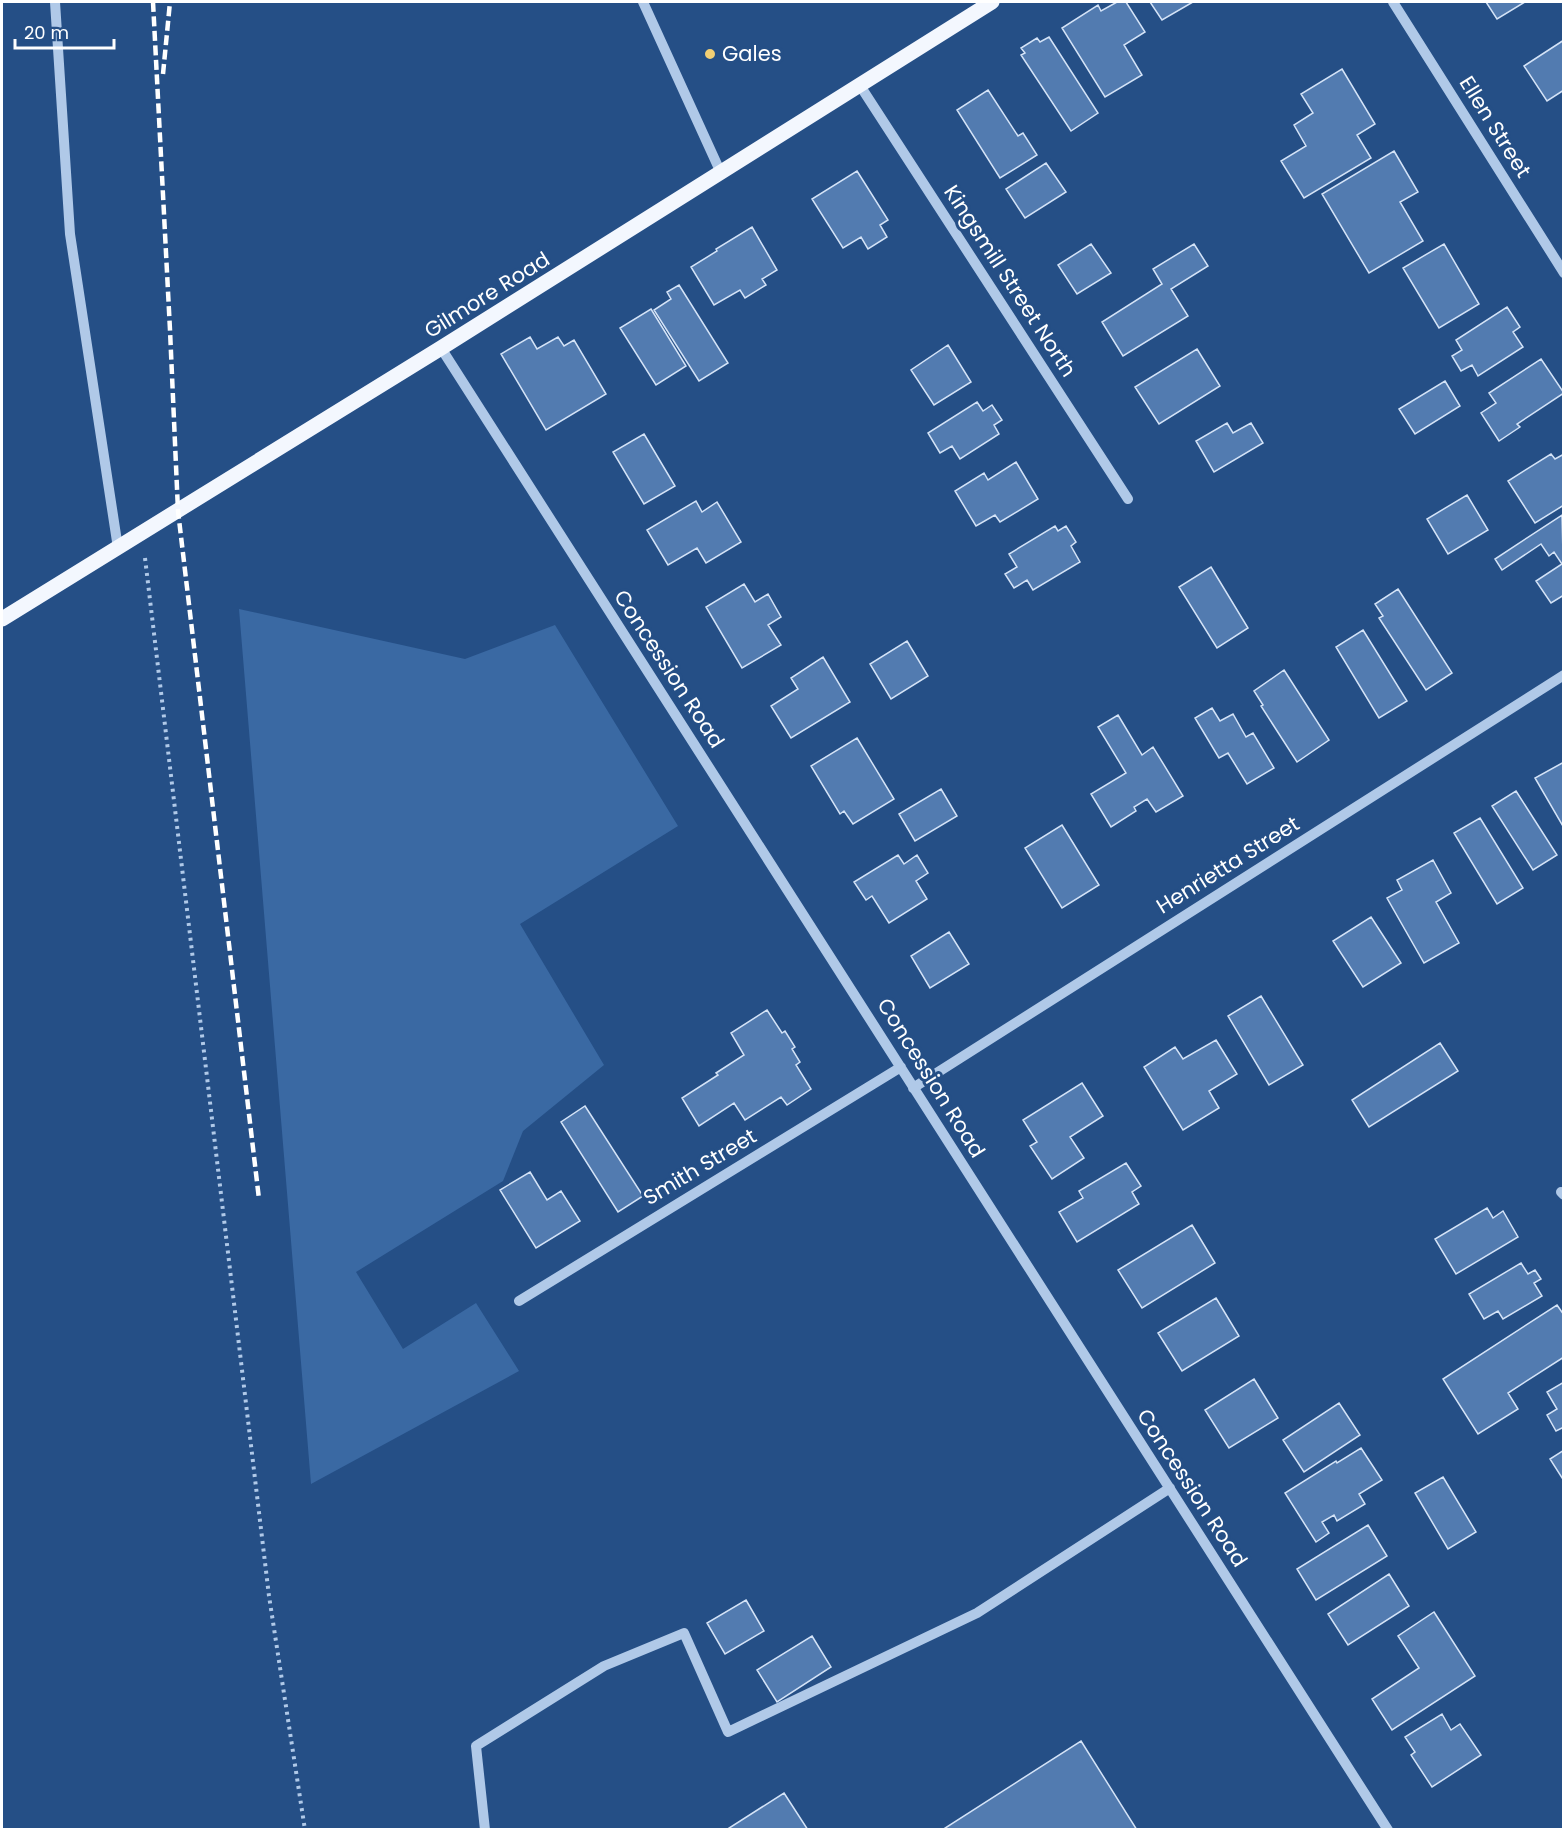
<svg xmlns="http://www.w3.org/2000/svg" width="1565" height="1831" font-family="Poppins,sans-serif">
<style>
.green{fill:#3a69a3}
.building{fill:#527bb0;stroke:#d4e3f7;stroke-width:1.5}
.lines{fill:none;stroke-linecap:round;stroke-linejoin:round}
.path{stroke:#b0c9e8;stroke-width:4;stroke-dasharray:3 4.5;stroke-linecap:butt}
.minor{stroke:#b0c9e8;stroke-width:10}
.major{stroke:#f3f7fe;stroke-width:15}
.rail{stroke:#fff;stroke-width:4.5;stroke-dasharray:10 4.5;stroke-linecap:butt}
.poi-dot{fill:#f2cf74;stroke:#254f86;stroke-width:2}
.labels{text-anchor:middle;stroke-width:6;stroke-linejoin:round;paint-order:stroke}
.poi-label{font-size:21px;fill:#fff;stroke:#254f86;text-anchor:start}
.street-label{font-size:21px;fill:#fff;stroke:#254f86}
</style>
<rect width="100%" height="100%" fill="#254f86"/>
<path class="green" d="M239 609 465 659 555 625 678 826 520 924 604 1065 523 1131 503 1181 356 1272 403 1349 476 1303 519 1371 311 1484Z"/>
<path class="building" d="M1117 2H1126L1145 32 1124 45 1142 75 1105 97 1062 28 1098 5 1101 11Z
M1150 2H1193L1162 20Z
M1486 2H1525L1497 19Z
M1049 37 1098 113 1071 131 1021 55 1025 53 1021 48 1037 38 1040 42Z
M1564 40V90L1547 101 1524 66Z
M1342 69 1375 124 1357 135 1371 158 1304 198 1281 161 1306 146 1294 125 1313 113 1301 94Z
M988 90 1018 136 1023 133 1037 155 1000 178 957 110Z
M1394 151 1418 192 1400 202 1423 241 1369 273 1322 194Z
M1046 163 1066 192 1025 218 1006 189Z
M857 171 888 220 880 225 887 237 868 249 861 237 843 248 812 199Z
M752 227 777 270 762 279 766 285 745 298 740 290 714 305 691 267 717 251 716 249Z
M1091 244 1111 273 1077 294 1058 265Z
M1194 244 1208 266 1171 289 1188 316 1123 356 1102 322 1162 284 1153 269Z
M1444 244 1479 304 1439 328 1403 268Z
M679 285 728 363 699 381 654 310 671 299 667 292Z
M1507 307 1520 327 1513 332 1523 347 1478 376 1472 365 1461 371 1452 356 1462 350 1456 340Z
M651 309 686 366 656 385 620 328Z
M530 337 537 349 558 337 564 346 574 340 606 394 546 430 501 354Z
M948 345 971 382 934 405 911 370Z
M1197 349 1220 386 1159 424 1135 387Z
M1541 359 1564 393 1517 424 1520 427 1499 441 1481 413 1496 403 1489 393Z
M1445 381 1460 406 1415 434 1399 409Z
M977 402 983 411 992 405 1002 420 994 425 999 434 960 459 952 446 940 453 928 433Z
M1227 423 1233 433 1251 423 1263 443 1214 472 1196 441Z
M644 434 675 486 644 504 613 452Z
M1551 454 1555 459 1564 454V505L1535 523 1508 481Z
M1016 462 1038 499 1000 522 995 515 976 526 955 491 984 473 988 480Z
M1467 495 1488 530 1448 554 1427 519Z
M696 501 702 512 717 502 741 542 706 563 697 548 668 565 647 530Z
M1562 515 1564 595 1551 603 1536 581 1562 564 1554 552 1549 556 1541 544 1502 570 1495 559Z
M1055 526 1058 531 1066 526 1076 542 1071 546 1080 562 1033 590 1027 580 1014 588 1005 574 1017 567 1009 554Z
M1211 567 1248 628 1217 648 1179 587Z
M744 584 755 602 768 594 781 617 768 625 781 645 742 668 706 607Z
M1398 589 1452 673 1426 690 1379 618 1383 616 1375 604Z
M1363 630 1407 701 1379 718 1336 647Z
M907 641 928 676 891 699 870 664Z
M823 657 850 702 791 738 771 706 798 689 791 678Z
M1284 670 1329 740 1297 762 1261 706 1263 705 1254 691Z
M1212 708 1220 721 1233 714 1246 737 1253 733 1274 768 1247 784 1228 753 1219 758 1195 718Z
M1118 715 1142 755 1153 747 1183 796 1156 812 1147 799 1134 807 1136 811 1111 827 1091 794 1126 773 1098 727Z
M857 738 894 799 853 824 844 811 840 814 811 766Z
M1564 762V828L1535 778Z
M941 789 957 816 915 841 899 814Z
M1516 791 1557 855 1533 870 1492 806Z
M1480 818 1523 888 1497 904 1454 833Z
M1062 825 1099 885 1062 908 1025 848Z
M898 855 904 864 917 855 928 873 916 881 927 899 889 923 872 896 866 900 854 882Z
M1433 860 1451 893 1436 902 1459 943 1424 963 1387 898 1402 890 1397 880Z
M1371 917 1401 963 1363 987 1333 941Z
M949 932 969 964 930 988 911 956Z
M1261 996 1303 1065 1269 1085 1228 1016Z
M767 1010 782 1033 785 1031 795 1047 792 1049 800 1062 796 1065 811 1089 787 1105 781 1097 745 1120 734 1103 699 1126 682 1098 718 1075 716 1073 744 1055 731 1033Z
M1216 1040 1237 1074 1209 1091 1219 1108 1183 1130 1144 1067 1175 1047 1183 1059Z
M1440 1043 1458 1071 1369 1127 1352 1100Z
M1082 1083 1103 1116 1070 1137 1084 1158 1052 1179 1030 1146 1037 1142 1023 1120Z
M585 1106 643 1196 618 1212 561 1122Z
M1126 1163 1141 1186 1132 1192 1139 1204 1077 1242 1059 1212 1083 1198 1079 1191Z
M530 1172 547 1200 561 1191 580 1221 536 1248 500 1190Z
M1487 1208 1493 1218 1503 1211 1518 1237 1456 1274 1435 1239Z
M1192 1225 1215 1263 1142 1308 1118 1270Z
M1521 1263 1528 1274 1535 1270 1541 1279 1534 1283 1542 1296 1503 1319 1498 1311 1484 1319 1469 1294Z
M1216 1298 1239 1336 1182 1371 1158 1333Z
M1557 1305 1564 1315V1357L1508 1393 1518 1409 1478 1434 1443 1379Z
M1254 1379 1278 1418 1229 1448 1205 1410Z
M1564 1382V1427L1556 1431 1547 1415 1557 1409 1547 1392Z
M1339 1403 1360 1435 1304 1472 1283 1440Z
M1361 1448 1382 1480 1359 1494 1365 1504 1337 1521 1334 1515 1322 1522 1329 1533 1316 1542 1285 1493 1336 1461 1337 1463Z
M1564 1450V1481L1550 1459Z
M1443 1477 1476 1532 1448 1549 1415 1493Z
M1368 1525 1387 1556 1316 1600 1297 1569Z
M1389 1574 1409 1606 1348 1645 1328 1614Z
M746 1600 764 1631 725 1654 707 1623Z
M1434 1612 1475 1676 1392 1730 1372 1699 1419 1668 1398 1636Z
M812 1636 831 1667 777 1702 757 1670Z
M1442 1714 1451 1730 1460 1724 1481 1755 1432 1787 1411 1755 1415 1752 1405 1737Z
M1081 1741 1137 1830H942Z
M784 1793 808 1830H726Z"/>
<g class="lines">
<path class="path" d="M145 558 269 1596 305 1830"/>
<path class="minor" d="M55 2 70 234 118 548
M643 2 721 173
M1393 2 1564 273
M859 84 1128 499
M441 348 1388 1830
M913 1088 1564 675
M1561 1192 1564 1195
M519 1301 901 1067
M485 1830 476 1746 604 1666 684 1633 728 1732 977 1613 1170 1488"/>
<path class="major" d="M2 619 441 348 992 2"/>
<path class="rail" d="M153 2 170 330 178 511 259 1199
M163 74 170 2"/>
</g>
<circle class="poi-dot" cx="710" cy="54" r="6"/>
<g class="labels">
<g class="poi-label">
<text x="722" y="61">Gales</text>
</g>
<g class="street-label">
<text transform="translate(1495 127) rotate(58)" y="7">Ellen Street</text>
<text transform="translate(1010 281) rotate(57)" y="7">Kingsmill Street North</text>
<text transform="translate(487 295) rotate(-32)" y="7">Gilmore Road</text>
<text transform="translate(669 669) rotate(57)" y="7">Concession Road</text>
<text transform="translate(1228 865) rotate(-32)" y="7">Henrietta Street</text>
<text transform="translate(931 1078) rotate(58)" y="7">Concession Road</text>
<text transform="translate(700 1167) rotate(-31)" y="7">Smith Street</text>
<text transform="translate(1192 1488) rotate(57)" y="7">Concession Road</text>
</g>
</g>
<rect width="1565" height="1831" fill="none" stroke="#ffffff" stroke-width="6"/>
<path d="M15 39v9h99v-9" fill="none" stroke="#ffffff" stroke-width="3"/>
<text x="24" y="39" font-size="18" fill="#ffffff" stroke="#254f86" stroke-width="4.5" paint-order="stroke">20 m</text>
</svg>
